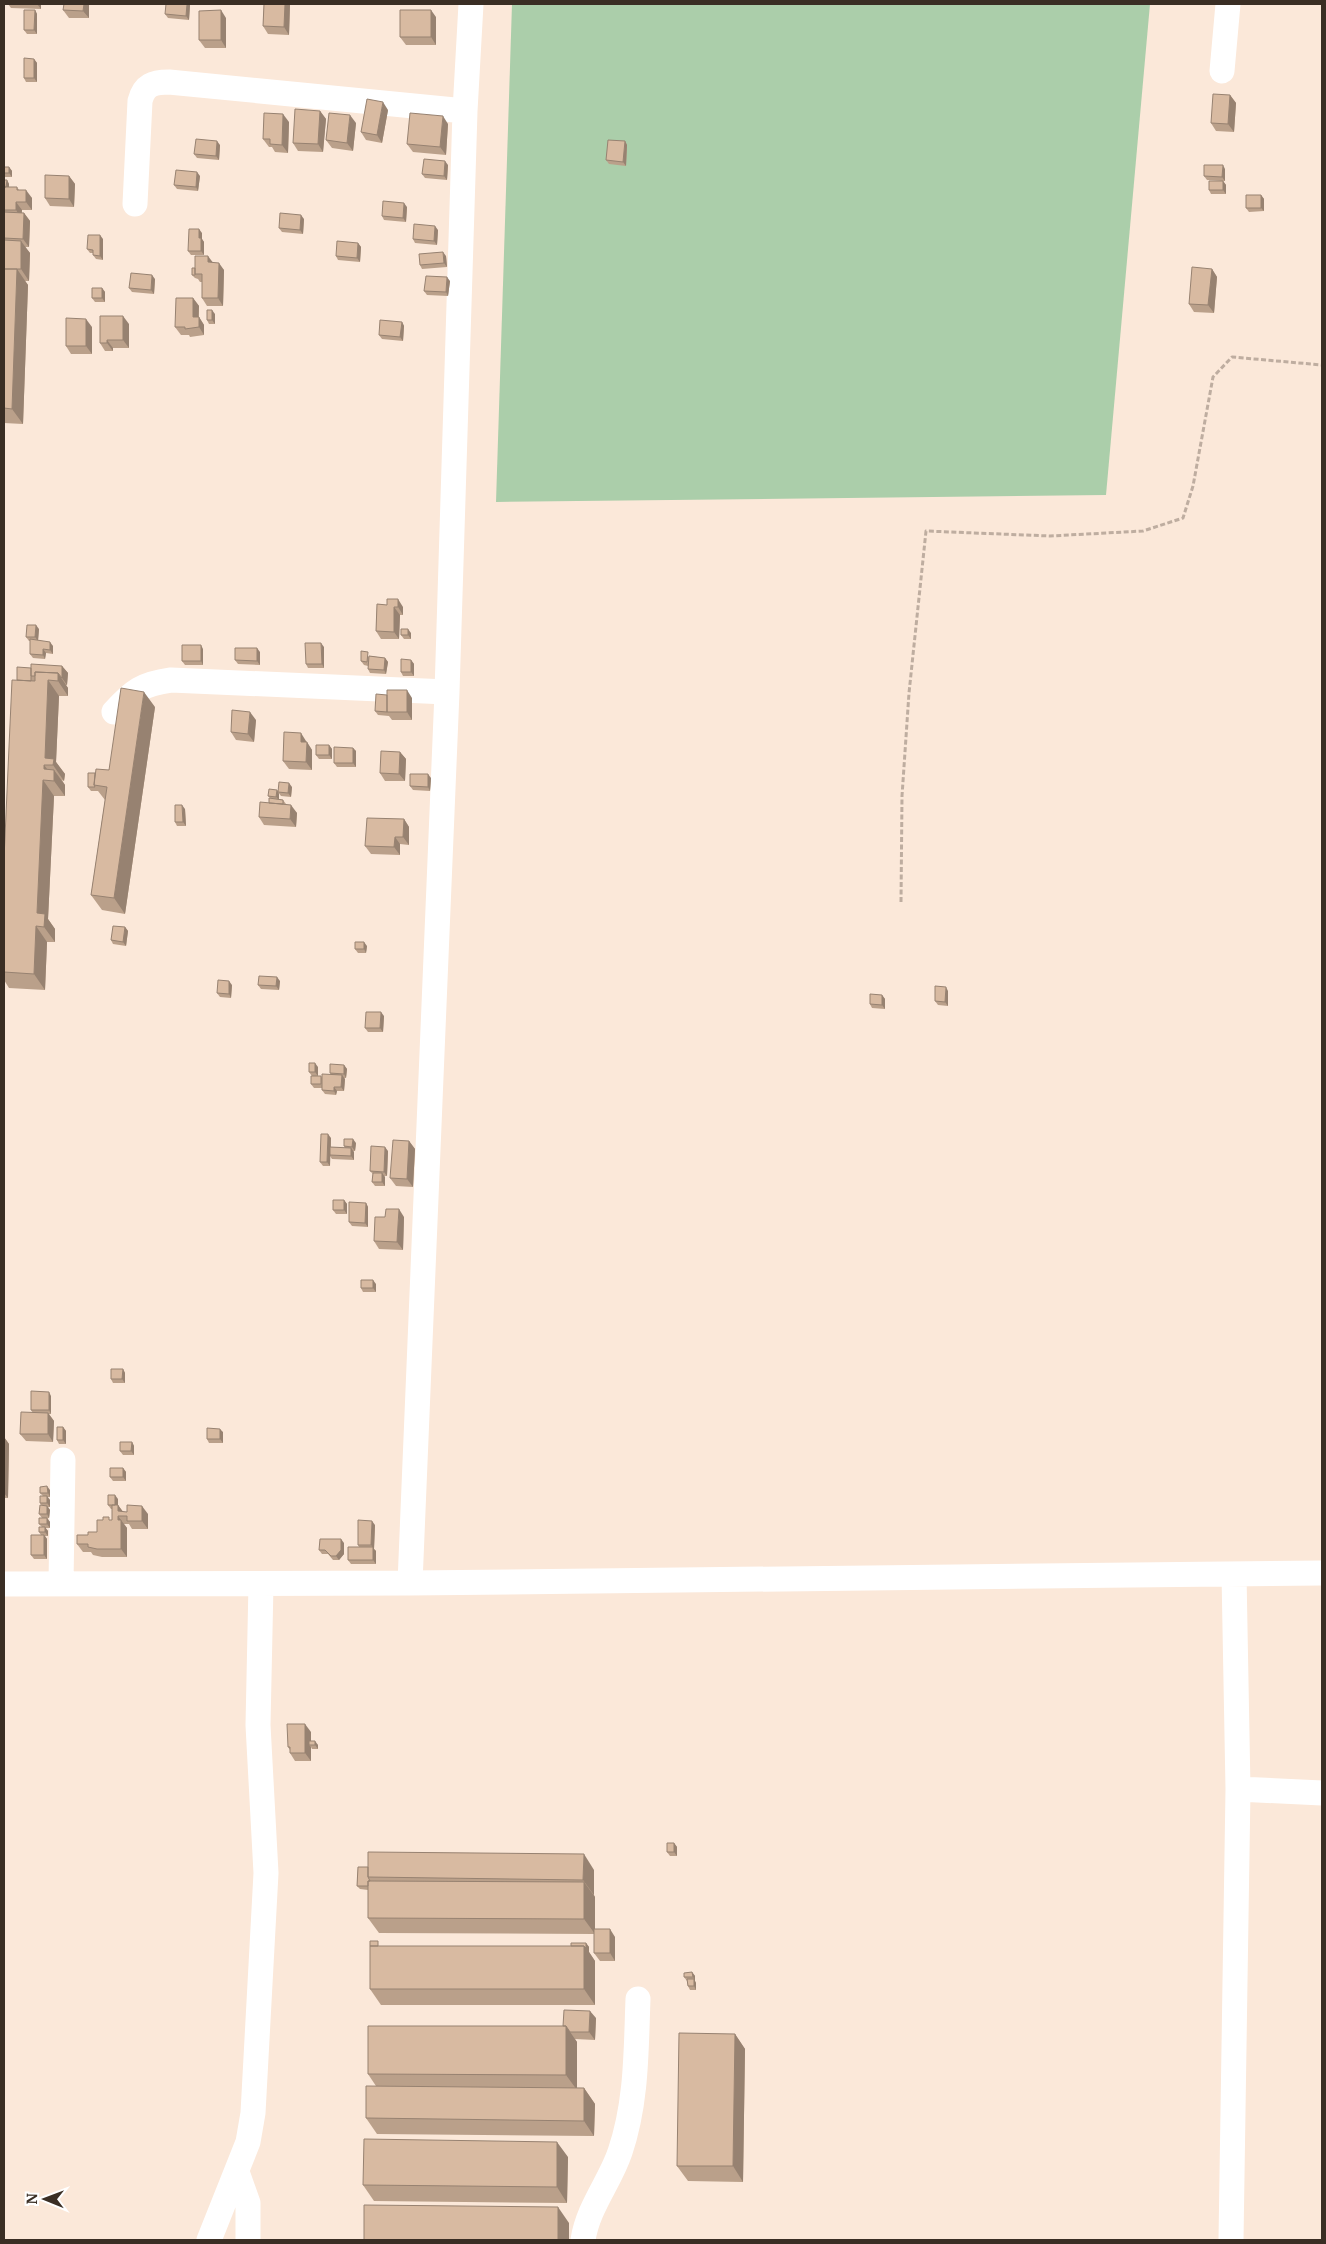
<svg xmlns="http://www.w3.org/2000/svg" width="1326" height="2244" font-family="Merriweather,serif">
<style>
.green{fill:#abceaa}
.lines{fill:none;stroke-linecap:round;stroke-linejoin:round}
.path{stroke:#beada0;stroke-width:3;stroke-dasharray:5 2.5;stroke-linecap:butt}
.minor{stroke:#fff;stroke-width:25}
.wall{fill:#baa08a}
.shaded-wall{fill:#978271}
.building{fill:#d8baa1;stroke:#978271}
</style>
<rect width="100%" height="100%" fill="#fbe8d9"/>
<path class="green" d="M512 4H1150L1106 495 496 502Z"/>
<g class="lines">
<path class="path" d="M901 902 902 796 909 693 926 531 1050 536 1143 531 1183 518 1193 486 1213 377 1232 357 1322 365"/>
<path class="minor" d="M1222 71 1228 4
M135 204 140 101C144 85 153 82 169 82L465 111
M114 712C133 691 142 684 171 680L447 692
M61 1582 63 1460
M410 1583 447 692 465 111 471 4
M4 1584 410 1583 1322 1573
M1238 1789 1322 1793
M237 2172 248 2203V2240
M209 2240 248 2142 253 2113 266 1873 258 1725 261 1584
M583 2240C588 2207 610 2182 620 2152 637 2102 636 2050 638 1999
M1231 2240 1238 1789 1234 1574"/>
</g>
<path class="wall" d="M8 4H41V9L11 8Z
M89 4V18H69L63 10Z
M264 4H290L289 35 268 34 263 26Z
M190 5 189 20 168 18 165 14Z
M35 10 37 14V34H27L24 30Z
M436 17V45H406L400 37Z
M226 18V48H205L199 40Z
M34 59 37 63V82H26L24 78Z
M1230 95 1236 103 1234 132 1216 131 1211 123Z
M388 110 382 143 366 140 361 132Z
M320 111 326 119 323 152 298 151 293 143Z
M289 122 288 153 275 152 272 147H269L263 139Z
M356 123 353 151 332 148 326 140Z
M448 124 446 155 413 152 407 144Z
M625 141 627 145 626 166 609 164 606 160Z
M220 145 219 160 197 158 194 154Z
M448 165 447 180 425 178 422 174Z
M4 167H9L12 171V177H4Z
M1225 169V181H1223L1226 185V194H1211L1209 190 1222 181 1207 180 1204 176Z
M69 176 75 184 74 207 50 206 45 198Z
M200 176 198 191 177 189 174 185Z
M4 180H7L9 184V187H17L19 190 32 198V210H22V213H24L30 221 29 247H25L30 253 29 281H25L28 285 23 424 4 423Z
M1261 195 1264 199V211L1249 212 1246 208Z
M407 207 406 222 384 220 382 216Z
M304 219 303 234 282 232 279 228Z
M438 230 437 245 415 243 413 239Z
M202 233V239L204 242V255H191L188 251Z
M103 239V260L96 259 93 255V253H90L87 249Z
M358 243 361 247 360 262 338 260 336 256Z
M446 256 447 267 422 269 420 265Z
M213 262 224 270 223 306H207L202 298V282H200L198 279 195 278 192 275Z
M1212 269 1217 277 1214 313 1194 312 1189 304Z
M155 279 154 294 132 292 129 288Z
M450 281 448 296 427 295 424 291Z
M102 288 105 292V302H95L92 298Z
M193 298 199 306V317L204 325V335L190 337 189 335H181L175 327Z
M215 314V324H209L207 320Z
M402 322 404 326 403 341 382 339 379 335Z
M129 324V348H113V351H105L100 343Z
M92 327V354H71L66 346Z
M377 604 403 607V615H400L399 639H381L376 631Z
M39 629 38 640 53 646V654L46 653 45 659 33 658 30 654V641H29L26 637Z
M411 633V639H404L401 635Z
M324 647V668H308L306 664Z
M203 649V665H185L182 661Z
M260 652V665L238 664 235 660Z
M370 656 385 658 388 662 386 674 370 673 368 669V666L364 665 361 661Z
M411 660 414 664V676H403L401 672Z
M62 666 68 673 67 685H66L68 688V696H59L56 762 65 774 64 781 62 780 65 785V796H54L48 919 55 929V942H47L45 990 9 988 4 980V859L17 680 31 668Z
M387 695 412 698V720H392L389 716 378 715 375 711Z
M155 707 125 914 102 910 91 895 105 800 98 791H91L88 787 95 773 109 770Z
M256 720 254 742 236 740 231 732Z
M306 741 312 750V770L289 769 283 761Z
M329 745 332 749V759H319L316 755Z
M353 748 356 751V767H337L334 763Z
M400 752 406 759 405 781H385L380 773Z
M431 778 430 791 413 790 410 786Z
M292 787 291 797 281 796 278 792Z
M277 790 279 794V799L283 800 286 804 297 813 296 827 264 825 259 817 269 803 270 798 268 796Z
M185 809 186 826H177L175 822Z
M404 819 409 827V845L400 844V855L371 854 365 846Z
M125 927 128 931 126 946 113 944 111 940Z
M367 946 366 953H358L355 949Z
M280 981 279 990 261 989 258 985Z
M232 985 231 998 220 997 217 993Z
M948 991V1006L938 1005 935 1001Z
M882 995 885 999V1009L872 1008 870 1004Z
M384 1016 383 1032H368L365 1028Z
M344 1065 347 1069 346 1078H344L345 1079 344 1091H337L336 1095 325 1094 322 1090V1088H314L311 1084 312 1076 309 1072 318 1067V1076H321L322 1078 331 1075 330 1073Z
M331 1138V1147L345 1148 344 1146 356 1143 355 1151H353L354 1152V1160L332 1159 330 1156V1166H323L320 1162Z
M409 1141 415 1149 413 1187 396 1186 390 1178Z
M388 1151 387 1176H384L385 1177V1186H375L372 1182 373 1174 370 1171Z
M344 1200 347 1204V1214H336L333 1210Z
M366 1203 368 1207V1227L352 1226 349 1222Z
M404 1217 403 1250 379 1249 374 1241Z
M376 1284V1292H363L361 1288Z
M123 1369 125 1373V1383H113L111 1379Z
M51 1396V1414H49L54 1421 53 1442 26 1441 20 1434 33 1413 31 1410Z
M63 1427 66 1431V1444H59L57 1440Z
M223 1432V1443H209L207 1439Z
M4 1437 9 1444 8 1498H4Z
M132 1442 134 1446V1455H123L120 1451Z
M123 1468 126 1472V1481H113L110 1477Z
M50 1490V1497H47L50 1500V1507H48L50 1510 49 1518H47L50 1522V1528H45L48 1531V1536H45L47 1539V1559H34L31 1555 41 1535 39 1532 42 1527 39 1524 42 1518 39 1514 42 1506 40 1503 43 1496 40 1493Z
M118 1499V1505L123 1512 148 1514V1529H132L129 1524H124L127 1528V1557H102L93 1555 91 1552H83L77 1544 88 1535 97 1532 103 1520H112V1509H111L108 1505Z
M375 1525 374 1549 376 1551V1564H351L348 1560 359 1547 358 1545Z
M344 1543V1554L339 1560H333L328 1554H322L319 1550Z
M311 1732V1741L318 1745V1749H312L311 1747V1761H295L290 1753V1750L288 1747Z
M674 1843 677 1847V1856H670L667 1852Z
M358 1867 594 1870V1895L595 1897V1929L615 1937V1961H600L594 1953V1934L379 1933 368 1918V1890L360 1889 357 1886Z
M586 1943 589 1947V1952L595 1961V2005H381L370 1989 381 1946H571Z
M692 1972 695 1976V1981L696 1983V1990H690L688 1986 687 1981 684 1977Z
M596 2018 595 2040 575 2039 577 2042V2088H584L595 2104 594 2136 377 2134 366 2118 376 2086 368 2074Z
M735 2034 745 2049 743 2182 688 2181 677 2166Z
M568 2157 567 2203 374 2201 363 2185Z"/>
<path class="shaded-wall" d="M37 4H41V9Z
M84 4H89V18L83 11Z
M187 4H189L190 5 189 20 186 16Z
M285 4H290L289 35 284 27Z
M35 10 37 14V34L34 30Z
M221 10 226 18V48L221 40Z
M431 10 436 17V45L431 37Z
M34 59 37 63V82L34 78Z
M1230 95 1236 103 1234 132 1228 124Z
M383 102 388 110 382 143 377 135Z
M320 111 326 119 323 152 318 144Z
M283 114 289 122 288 153 282 145Z
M350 115 356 123 353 151 347 143Z
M443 116 448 124 446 155 440 147Z
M217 141 220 145 219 160 216 156Z
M625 141 627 145 626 166 623 162Z
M445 161 448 165 447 180 444 176Z
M1223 165 1225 169V181L1222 177Z
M9 167 12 171V177L9 173Z
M197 172 200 176 198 191 196 187Z
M69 176 75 184 74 207 69 199Z
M7 180 9 184V192L6 188Z
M1223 181 1226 185V194L1223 190Z
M26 190 32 198V210L26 202Z
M1261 195 1264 199V211L1261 208Z
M16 202 22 210 21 218 16 210Z
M404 203 407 207 406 222 403 218Z
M24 213 30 221 29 247 23 239Z
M301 215 304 219 303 234 300 230Z
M435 226 438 230 437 245 434 241Z
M199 229 202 233V239L204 242V255L201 251 199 238Z
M100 235 103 239V260L100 256Z
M21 241 30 253 29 281 21 269Z
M358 243 361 247 360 262 357 258Z
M443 252 446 256 447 267 444 263Z
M208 256 214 264 208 262Z
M219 263 224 270 223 306 218 298Z
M17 269 28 285 23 424 12 409Z
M1212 269 1217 277 1214 313 1208 305Z
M152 275 155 279 154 294 151 290Z
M447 277 450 281 448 296 446 292Z
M102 288 105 292V302L102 298Z
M193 298 199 306 198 324 193 317Z
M212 310 215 314V324L212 320Z
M123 316 129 324V348L123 340Z
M199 317 204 325V335L199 327Z
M86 319 92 327V354L86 346Z
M402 322 404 326 403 341 400 337Z
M107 340 113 348V351L107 343Z
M398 599 403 607V615L398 607Z
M394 607 400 615 399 639 394 632Z
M36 625 39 629 38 641 35 637Z
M408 629 411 633V639L408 635Z
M50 642 53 646V654L50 650Z
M321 643 324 647V668L322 664Z
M201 645 203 649V665L201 661Z
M257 648 260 652V665L257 661Z
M43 649 46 653 45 659 43 655Z
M385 658 388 662 386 674 384 670Z
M411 660 414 664V676L411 672Z
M62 666 68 673 67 685 62 678Z
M58 673 68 688V696L58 681Z
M48 680 59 696 56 762 65 774 64 781 53 765 45 758Z
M407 690 412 698V720L407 712Z
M144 692 155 707 125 914 114 898Z
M250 712 256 720 254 742 248 734Z
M301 733 306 741V749L301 742Z
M307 742 312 750V770L306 762Z
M329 745 332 749V759L329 755Z
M353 748 356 751V767L353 763Z
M400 752 406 759 405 781 399 774Z
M44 765 54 778V770L65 785V796L54 781 44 769Z
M428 774 431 778 430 791 428 787Z
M43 780 54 796 48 919 55 929V942L44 927 37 913Z
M289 783 292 787 291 797 288 793Z
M277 790 279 794V800L276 797Z
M182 805 185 809 186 826 183 822Z
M291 805 297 813 296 827 290 819Z
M404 819 409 827V845L403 837Z
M395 837 400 844V855L394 847Z
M36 926 47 942 45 990 34 974Z
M125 927 128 931 126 946 123 942Z
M364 942 367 946 366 953 364 949Z
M277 977 280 981 279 990 276 986Z
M229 981 232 985 231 998 229 994Z
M946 987 948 991V1006L945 1002Z
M882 995 885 999V1009L882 1005Z
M381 1012 384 1016 383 1032 380 1028Z
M315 1063 318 1067V1076L315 1072Z
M344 1065 347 1069 346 1078 344 1074Z
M342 1075 345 1079 344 1091 341 1087Z
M334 1087 337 1091 336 1095 334 1091Z
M328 1134 331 1138 330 1166 327 1162Z
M353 1139 356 1143 355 1151 352 1147Z
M409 1141 415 1149 413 1187 407 1179Z
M385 1147 388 1151 387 1176 384 1172Z
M351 1148 354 1152V1160L351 1156Z
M382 1173 385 1177V1186L382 1182Z
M344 1200 347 1204V1214L344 1210Z
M366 1203 368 1207V1227L365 1223Z
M399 1209 404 1217 403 1250 397 1242Z
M373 1280 376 1284V1292L373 1288Z
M123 1369 125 1373V1383L122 1379Z
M49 1392 51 1396V1414L49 1410Z
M48 1413 54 1421 53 1442 48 1434Z
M63 1427 66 1431V1444L63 1440Z
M220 1429 223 1432V1443L220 1439Z
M4 1437 9 1444 8 1498 4 1493Z
M132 1442 134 1446V1455L131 1451Z
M123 1468 126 1472V1481L123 1477Z
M47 1486 50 1490V1497L48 1493Z
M115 1495 118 1499V1505L124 1513 118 1511 115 1505Z
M47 1496 50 1500V1507L47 1503Z
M47 1506 50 1510 49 1518 47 1514Z
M142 1506 148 1514V1529L142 1521Z
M118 1516 127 1528V1557L121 1549Z
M47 1518 50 1522V1528L47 1524Z
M372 1521 375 1525 374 1549 376 1551V1564L373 1560V1548L371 1545Z
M45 1527 48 1531V1536L45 1532Z
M44 1535 47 1539V1559L44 1555Z
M341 1539 344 1543V1554L339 1560 336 1556Z
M305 1724 311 1732V1745H309L311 1747V1761L305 1753Z
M315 1741 318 1745V1749L315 1745Z
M674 1843 677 1847V1856L674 1852Z
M584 1854 594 1870V1895L583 1880Z
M584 1882 595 1897V1934L584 1919Z
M610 1929 615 1937V1961L610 1953Z
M586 1943 589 1947V1952L595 1961V2005L584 1989V1946Z
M692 1972 695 1976V1981L693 1977Z
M694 1979 696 1983V1990L694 1986Z
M590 2011 596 2018 595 2040 589 2032Z
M566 2026 577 2042V2090L566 2075Z
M735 2034 745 2049 743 2182 733 2166Z
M584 2088 595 2104 594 2136 584 2121Z
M557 2142 568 2157 567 2203 557 2187Z
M558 2207 569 2223V2240H558Z"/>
<path class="building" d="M64 4H84L83 11 63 10Z
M166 4H187L186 16 165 14Z
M264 4H285L284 27 263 26Z
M24 10H35L34 30H24Z
M221 10V40H199V11Z
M400 10H431V37H400Z
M24 58 34 59V78H24Z
M1213 94 1230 95 1228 124 1211 123Z
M367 99 383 102 377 135 361 132Z
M295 109 320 111 318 144 293 143Z
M264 113 283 114 282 145 270 144V139H263Z
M329 113 350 115 347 143 326 140Z
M410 113 443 116 440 147 407 144Z
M196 139 217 141 216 156 194 154Z
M608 140 625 141 623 162 606 160Z
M424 159 445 161 444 176 422 174Z
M1204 165H1223L1222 177 1204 176Z
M4 167H9V173H4Z
M176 170 197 172 196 187 174 185Z
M45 175 69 176V199L45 198Z
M4 180H7L6 187H4Z
M1209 181H1223V190H1209Z
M4 187H17V190H26V202H16V210H4Z
M1246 195H1261V208H1246Z
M383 201 404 203 403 218 382 216Z
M4 212 24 213 23 239 4 238Z
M280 213 301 215 300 230 279 228Z
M414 224 435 226 434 241 413 239Z
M189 229H199V238H201V251H188Z
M88 235H100V256L93 255V250L87 249Z
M4 240 21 241V269H4Z
M337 241 358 243 357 258 336 256Z
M443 252 444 263 420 265 419 254Z
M195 256H208V262L219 263 218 298H202V274H195Z
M1192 267 1212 269 1208 305 1189 304Z
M192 268H195V275H192Z
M4 269H17L12 409 4 408Z
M131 273 152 275 151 290 129 288Z
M426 276 447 277 446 292 424 291Z
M92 288H102V298H92Z
M176 298H193V317H199V327L185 329V327H175Z
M207 310H212V320H207Z
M100 316H123V340H107V343H100Z
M66 318 86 319V346H66Z
M380 320 402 322 400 337 379 335Z
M387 599H398V607H394V632L376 631 377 604 387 605Z
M27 625H36L35 637H26Z
M401 629H408V635H401Z
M30 639 50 642V650L43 649V655L30 654Z
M305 643H321L322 664H306Z
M182 645H201V661H182Z
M235 648H257V661L235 660Z
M361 651 368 652 367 662 361 661Z
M369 656 385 658 384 670 368 669Z
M401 659 411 660V672H401Z
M31 664 62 666V678L58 673 35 672V676H31Z
M17 667 31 668V681L17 680Z
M35 672 58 673V681L48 680 45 758 54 759 53 765H44V769L54 770V781L43 780 37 913 45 914 44 927 36 926 34 974 4 972V859L12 680 35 681Z
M121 688 144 692 114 898 91 895 107 787 94 785 96 769 109 770Z
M387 690H407V712H387Z
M376 694 387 695V712L375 711Z
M232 710 250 712 248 734 231 732Z
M284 732 301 733V742H307L306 762 283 761Z
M316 745H329V755H316Z
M334 747 353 748V763H334Z
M381 751 400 752 399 774 380 773Z
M88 773H95L94 785 95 787H88Z
M410 774H428V787L410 786Z
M279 782 289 783 288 793 278 792Z
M269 789 277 790 276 797 268 796Z
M269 798 283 800V804L269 803Z
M260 802 291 805 290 819 259 817Z
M175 805H182L183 822H175Z
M367 818 404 819 403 837H395L394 847 365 846Z
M113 926 125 927 123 942 111 940Z
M355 942H364V949H355Z
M259 976 277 977 276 986 258 985Z
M218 980 229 981V994L217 993Z
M935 986 946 987 945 1002 935 1001Z
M870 994 882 995V1005L870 1004Z
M366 1012H381L380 1028H365Z
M309 1063H315V1072H309Z
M330 1064 344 1065V1074L330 1073Z
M322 1074 342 1075 341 1087H334V1091L322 1090Z
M311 1076H321V1084H311Z
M321 1134H328L327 1162H320Z
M344 1139H353L352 1147 344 1146Z
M393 1140 409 1141 407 1179 390 1178Z
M371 1146 385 1147 384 1172 370 1171Z
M330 1147 351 1148V1156L330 1155Z
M373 1173H382V1182H372Z
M333 1200H344V1210H333Z
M349 1202 366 1203 365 1223 349 1222Z
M386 1209H399L397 1242 374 1241 375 1217H385Z
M361 1280H373V1288H361Z
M111 1369H123L122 1379H111Z
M31 1391 49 1392V1410H31Z
M21 1412 48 1413V1434H20Z
M57 1427H63V1440H57Z
M207 1428 220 1429V1439H207Z
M120 1442H132L131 1451H120Z
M110 1468H123V1477H110Z
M47 1486 48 1493H40V1487Z
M108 1495H115V1505H108Z
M40 1496H47V1503H40Z
M40 1505 47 1506V1514H39Z
M112 1505H118V1511L127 1512V1505L142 1506V1521H127V1516H118V1520H121V1549H97L88 1547V1544H77V1535H88V1532H97V1520H103V1517H109V1520H112Z
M39 1518H47V1524H39Z
M358 1520 372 1521 371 1545H358Z
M39 1527H45V1532H39Z
M31 1535H44V1555H31Z
M320 1539H341V1550L336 1556H331L325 1550H319Z
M348 1547H373V1560H348Z
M287 1724H305V1753H290V1747H288Z
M309 1741H315V1745H309Z
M667 1843H674V1852H667Z
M368 1852 584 1854 583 1880 368 1877Z
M358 1867H368V1877L370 1881H368V1886H357Z
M368 1881 584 1882V1919L368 1918Z
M594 1929H610V1953H594Z
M370 1941H378V1946H370Z
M571 1943H586V1948L584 1946H571Z
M370 1946H584V1989H370Z
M692 1972 693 1977H684V1973Z
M687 1979H694V1986H688Z
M564 2010 590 2011 589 2032H570L566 2026H563Z
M368 2026H566V2075L368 2074Z
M679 2033 735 2034 733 2166H677Z
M366 2086 584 2088V2121L366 2118Z
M364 2139 557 2142V2187L363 2185Z
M364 2205 558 2207V2240H364Z"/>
<rect width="1326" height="2244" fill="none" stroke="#3a2e24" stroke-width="10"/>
<g transform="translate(45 2199) rotate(271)" stroke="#ffffff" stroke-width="4" paint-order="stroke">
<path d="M0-4L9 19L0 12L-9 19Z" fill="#3a2e24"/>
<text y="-8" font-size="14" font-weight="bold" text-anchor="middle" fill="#3a2e24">N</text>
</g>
</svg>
